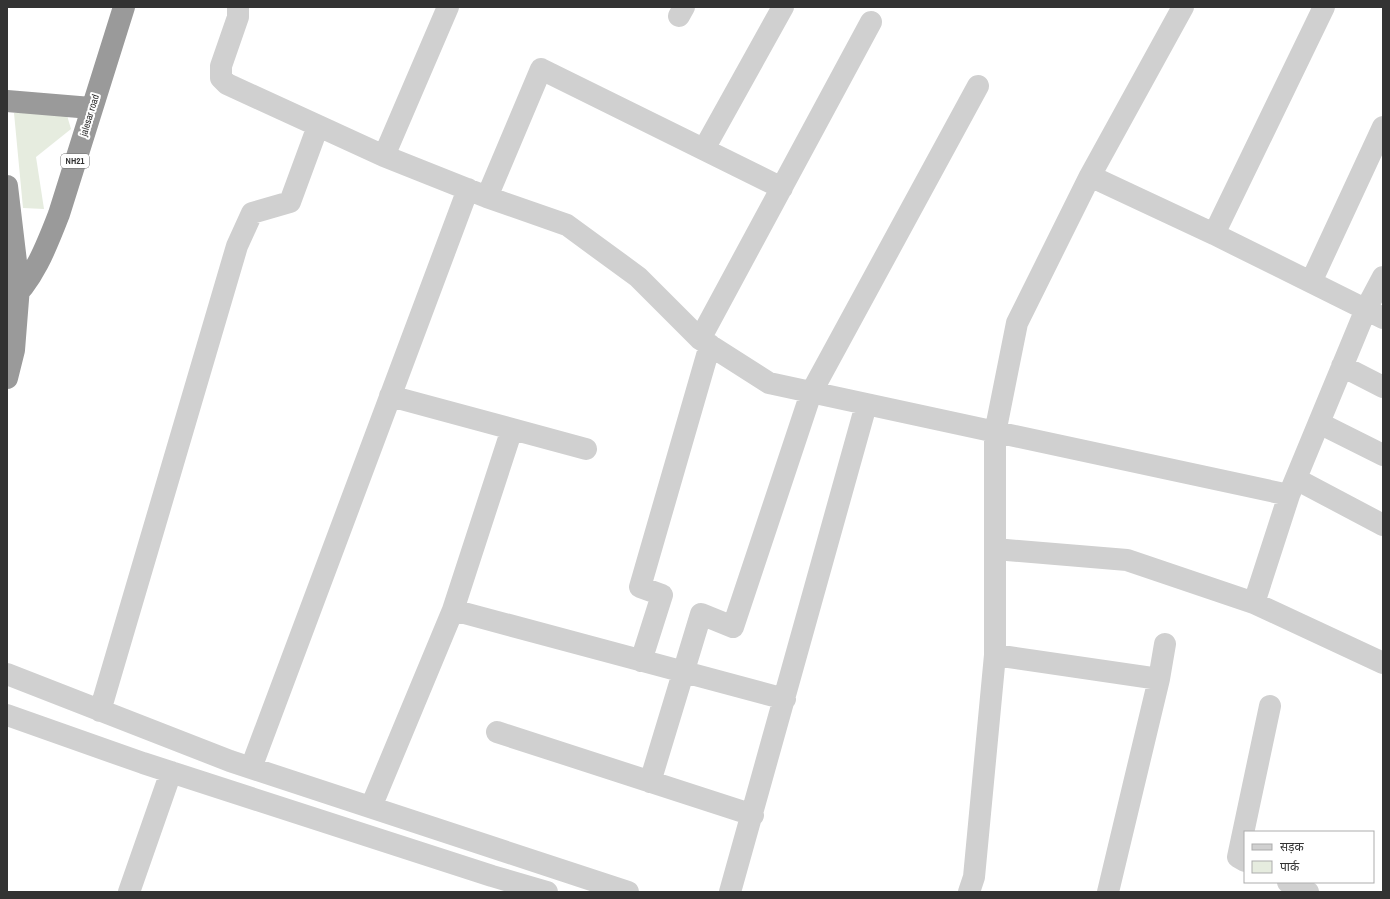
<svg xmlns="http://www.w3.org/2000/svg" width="1390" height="899" font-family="'Archivo Narrow','Noto Sans Devanagari',sans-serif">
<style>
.green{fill:#e6ecdf}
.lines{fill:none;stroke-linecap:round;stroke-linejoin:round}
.minor{stroke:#d0d0d0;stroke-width:22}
.highway{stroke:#9a9a9a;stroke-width:22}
.labels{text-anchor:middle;stroke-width:4;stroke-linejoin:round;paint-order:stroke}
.shield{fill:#fff;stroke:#707070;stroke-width:1}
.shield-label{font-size:9px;font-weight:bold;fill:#333}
.street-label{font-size:10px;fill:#333;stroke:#fff}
</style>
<rect width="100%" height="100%" fill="#fff"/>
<path class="green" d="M66 112 71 129 36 157 44 209 23 208 14 113Z"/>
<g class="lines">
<path class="minor" d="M238 7V17L221 66V78L227 84 384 156 487 197 567 225 638 277 700 339 769 383 1289 495
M679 16 684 7
M704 149 783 7
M384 156 448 7
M1090 176 1214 234 1383 318
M487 197 541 69 782 188
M1214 234 1324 7
M1311 282 1383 127
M700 339 871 22
M1342 366 1383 387
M390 396 586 449
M1319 423 1383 455
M1296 479 1383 525
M995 549 1127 560 1254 603 1383 663
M1254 603 1289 495 1366 309 1383 277
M453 610 785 699
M995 655 1159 679
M641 661 662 595 640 587 710 345
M7 674 230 761 628 892
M100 711 237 246 252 213 290 202 318 126
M7 715 143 763 492 876 547 892
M497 732 753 815
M251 768 468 189
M650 782 701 614 733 627 811 393 978 86
M371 807 453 610 512 429
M1245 861 1238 857 1270 706
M1288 882 1308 892
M129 892 171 772
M730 892 866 405
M969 892 974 877 995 655V433L1017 323 1090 176 1183 7
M1108 892 1159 679 1165 644"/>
<path class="highway" d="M7 101 91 108
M7 186 19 287 14 350 7 378
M7 304C33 282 47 245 59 214L124 7"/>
</g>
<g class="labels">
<rect class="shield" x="61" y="154" width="28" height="14" rx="3"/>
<g class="shield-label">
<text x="75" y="164">NH21</text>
</g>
<g class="street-label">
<text transform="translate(89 115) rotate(-73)" y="4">jalesar road</text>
</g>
</g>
<rect width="1390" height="899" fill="none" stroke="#333333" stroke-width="16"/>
<rect x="1244" y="831" width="130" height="52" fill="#ffffff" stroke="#adadad"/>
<rect x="1252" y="844" width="20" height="6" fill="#d0d0d0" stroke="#adadad"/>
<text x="1280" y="851" font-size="12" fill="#333333">सड़क</text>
<rect x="1252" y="861" width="20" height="12" fill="#e6ecdf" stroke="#adadad"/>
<text x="1280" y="871" font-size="12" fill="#333333">पार्क</text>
</svg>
